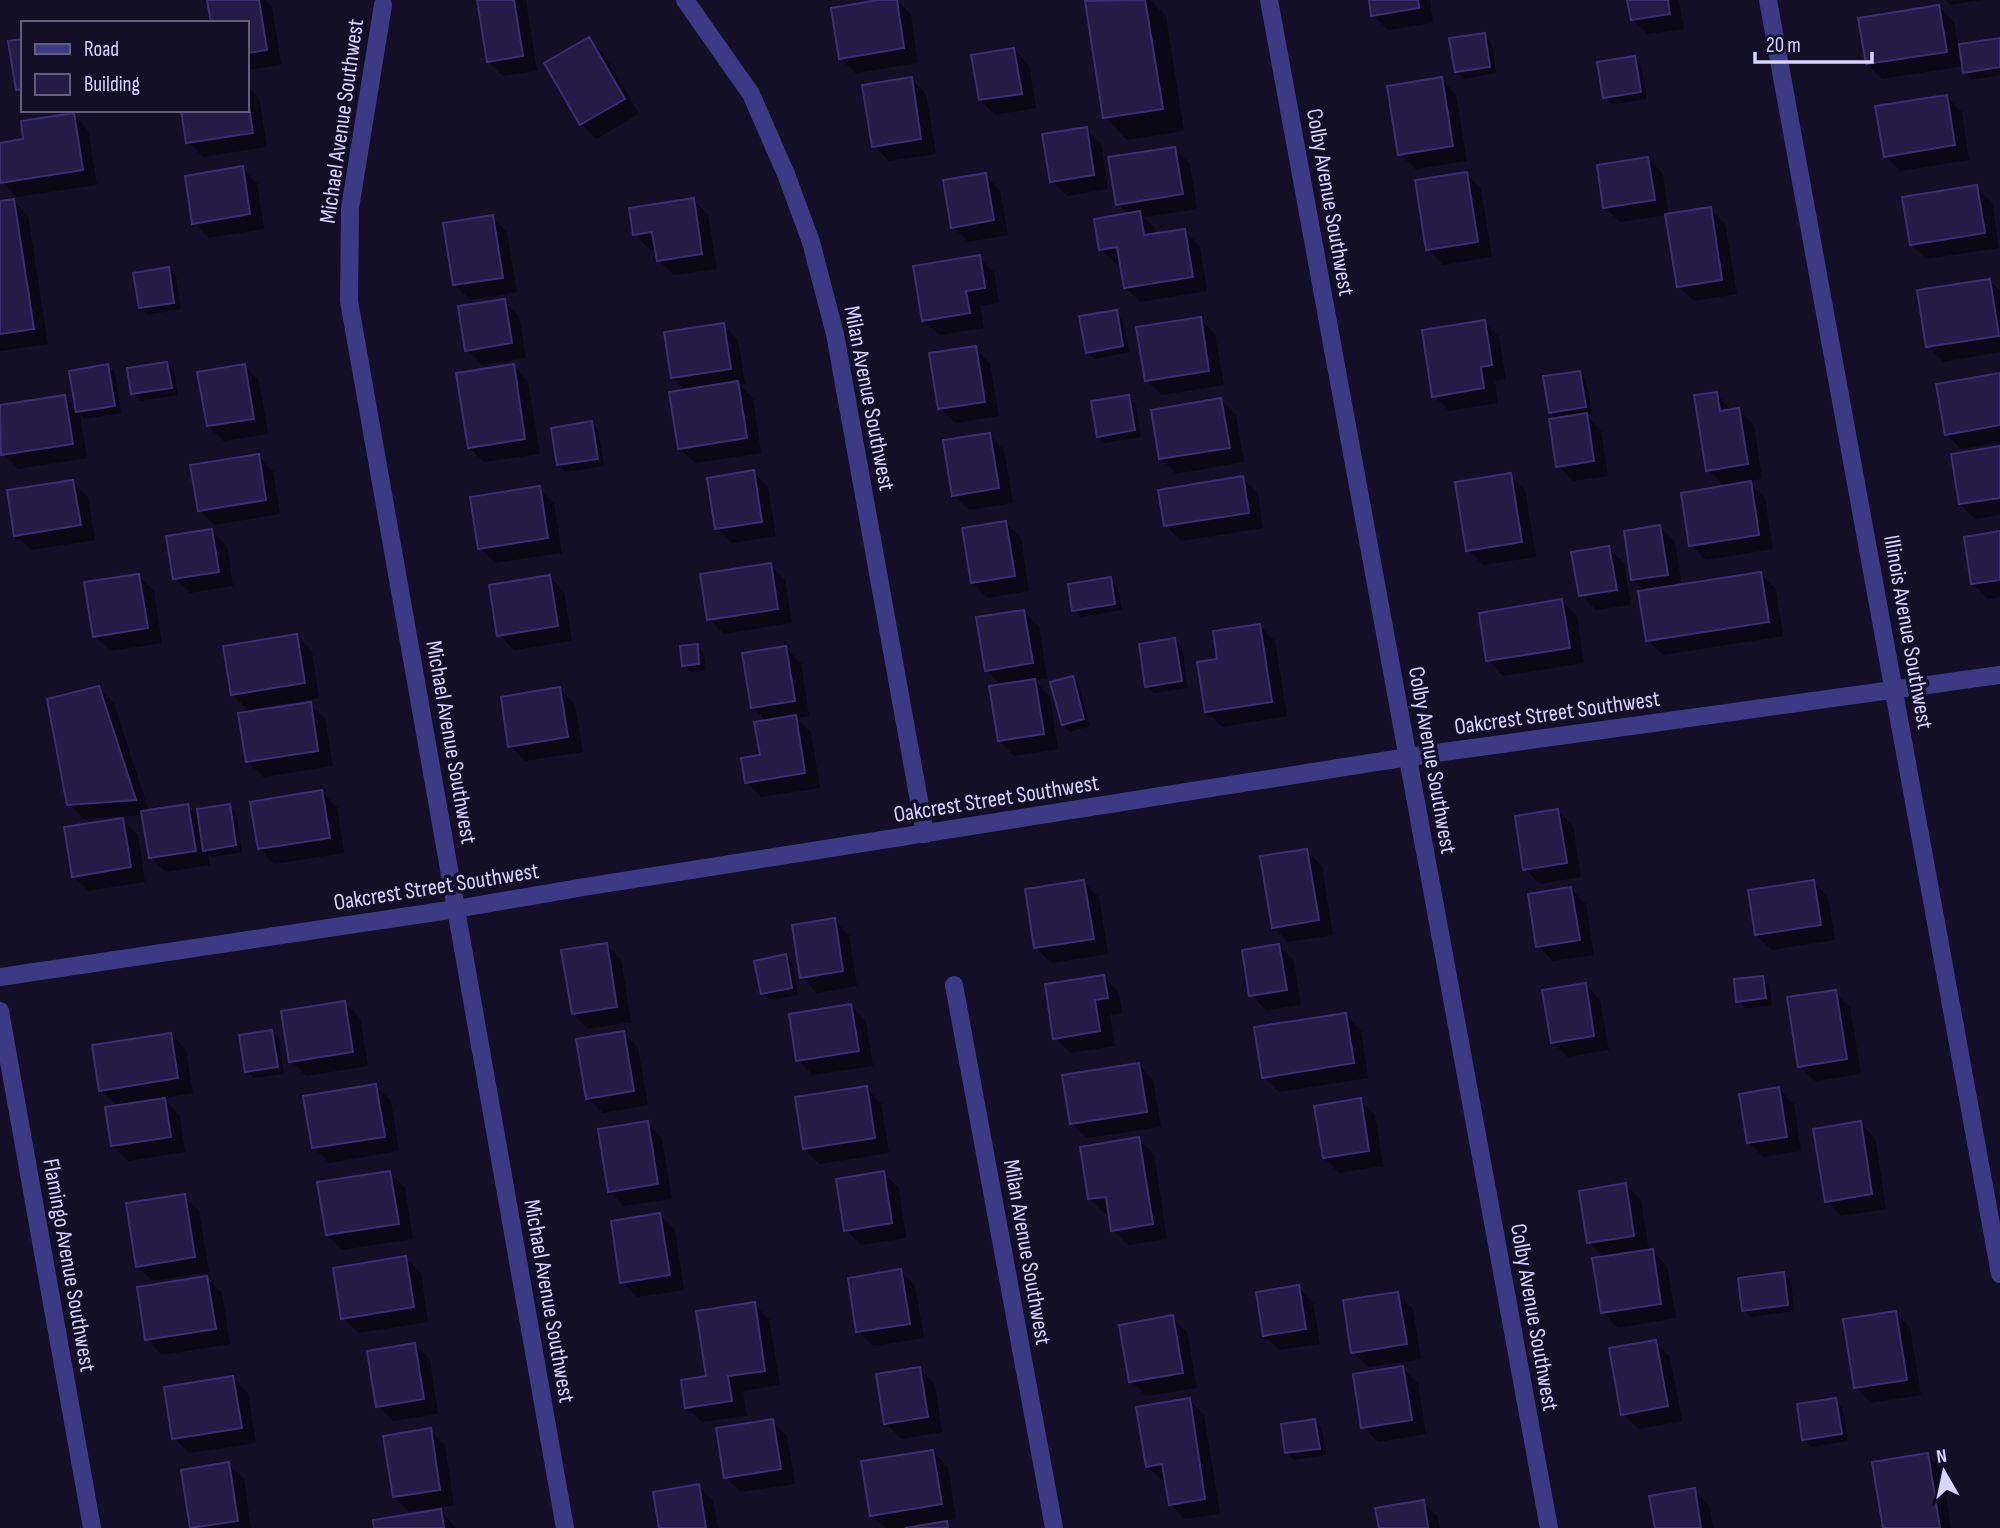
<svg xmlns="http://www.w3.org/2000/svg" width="2000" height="1528" font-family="'Sofia Sans Condensed',sans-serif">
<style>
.shadow{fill:#0007}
.building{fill:#241b47;stroke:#3b2d73;stroke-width:2}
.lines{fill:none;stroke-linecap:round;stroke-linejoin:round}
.minor{stroke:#3d3a85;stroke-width:18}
.labels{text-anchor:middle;stroke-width:7;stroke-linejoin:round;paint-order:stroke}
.street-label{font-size:23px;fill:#d9d4ff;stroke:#130f26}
</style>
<rect width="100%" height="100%" fill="#130f26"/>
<path class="shadow" d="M209 0H266L272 6 281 65 247 70V23Z
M479 0H526L537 71 503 76 488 61Z
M890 0H896L911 14 918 63 855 73 840 58Z
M1101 0H1150L1166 16 1184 131 1127 140 1105 117 1087 2Z
M1370 0H1430L1433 23 1388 30 1373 15Z
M1629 0H1679L1684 29 1647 34 1632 19Z
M1945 0H1981L1950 5Z
M1939 7 1954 22 1958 46 2000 40V75L1972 80 1965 72 1964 66 1882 79 1867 64Z
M1484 35 1491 42 1496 73 1464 79 1457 71Z
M589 39 604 54 639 114 596 139 581 124Z
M1014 50 1029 65 1036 108 995 115 980 100Z
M1634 57 1641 65 1647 99 1612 104 1605 97Z
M911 79 926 94 936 154 889 161 874 146Z
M1441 79 1456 94 1467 161 1415 169 1400 154Z
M247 85 259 98 267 147 203 157 188 142 247 110Z
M1947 97 1962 112 1969 160 1900 171 1885 156Z
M73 115 88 130 97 185 17 197 2 182 0 145 25 141Z
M1086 129 1101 144 1108 189 1067 196 1052 181Z
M1175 149 1190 164 1197 209 1144 217 1155 228 1156 235 1185 231 1200 246 1207 291 1141 302 1125 287 1122 264H1116L1101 249 1129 215 1118 204Z
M1648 158 1663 174 1669 215 1710 208 1725 224 1737 294 1694 301 1678 286 1667 215 1620 222 1605 207Z
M242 168 257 183 264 229 209 238 194 223Z
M1466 173 1481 189 1492 257 1443 265 1428 249Z
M985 175 1000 190 1008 235 968 242 953 227Z
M1976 187 1992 202 1999 248 1926 259 1911 244Z
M693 200 708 215 717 269 674 275 658 260 657 249 650 250 635 234Z
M13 201 28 216 48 344 0 351V203Z
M492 217 507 232 517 292 470 300 455 285Z
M979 257 994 272 999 303 980 306 984 328 939 335 923 320Z
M169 269 176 276 181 309 147 315 140 308Z
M1989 281 2000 291V352L1943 362 1928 346Z
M504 301 519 316 526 358 482 365 467 350Z
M1116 312 1123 319 1129 352 1095 359 1087 352Z
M1200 319 1215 334 1224 385 1162 395 1146 380Z
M1484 322 1499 337 1506 379 1495 381 1498 403 1449 411 1434 396Z
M723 325 738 340 745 384 739 385 753 398 761 453 695 463 679 448 686 391 673 378Z
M975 348 990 363 999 416 955 423 940 408Z
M167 364 174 371 178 395 140 401 133 393Z
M108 366 115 373 121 413 85 419 80 414 87 458 18 469 3 454 0 407 65 397 77 409Z
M244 366 259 381 268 434 223 441 208 426Z
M513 366 528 381 540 454 484 462 469 447Z
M1579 372 1586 380 1592 414 1586 415 1601 430 1608 476 1573 481 1558 466V420L1551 412Z
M2000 375V442L1961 449 1946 434Z
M1716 393 1731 411 1738 410 1754 425 1762 479 1748 481 1765 498 1773 549 1706 560 1691 545 1725 487 1708 470Z
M1129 397 1136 404 1141 437 1105 443 1098 436Z
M1221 400 1236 415 1244 462 1176 474 1161 459Z
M591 423 598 430 604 466 566 472 559 465Z
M989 435 1004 450 1013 503 969 510 953 495Z
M2000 448V515L1975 519 1960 504Z
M258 456 273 471 280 514 214 525 199 510Z
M753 472 768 487 776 536 732 543 717 528Z
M1510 475 1525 490 1536 557 1483 565 1468 550Z
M1242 478 1258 493 1263 528 1181 541 1166 526Z
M73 482 88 497 95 540 31 550 15 535Z
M539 488 554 503 562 553 495 563 480 548Z
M1006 523 1021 538 1029 591 987 598 972 582Z
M1660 527 1675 542 1682 586 1760 574 1776 589 1783 636 1663 655 1648 640 1645 592 1633 580Z
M212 531 227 546 233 586 190 593 175 578Z
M2000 533V597L1988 599 1973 584Z
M1608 548 1624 563 1631 605 1596 610 1581 595Z
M770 565 785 580 792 623 724 634 709 619Z
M138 576 154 591 162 643 110 651 95 636Z
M549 577 564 592 572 641 514 650 499 635Z
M1111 579 1118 587 1122 610 1081 617 1074 610Z
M1561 601 1577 616 1584 663 1503 676 1488 660Z
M1024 611 1039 627 1047 678 1034 680 1050 696 1058 749 1014 756 999 740 1002 686 987 670Z
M1259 625 1275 641 1287 716 1222 727 1207 712 1219 661Z
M297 636 312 651 319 698 248 710 232 694Z
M1175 640 1182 647 1188 688 1154 693 1147 686Z
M697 646 704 653 706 671 691 672 684 665Z
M786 648 801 663 809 716 796 718 811 732 820 788 761 797 746 782 762 756 767 722 753 707Z
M1072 678 1079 685 1090 726 1070 732 1063 724Z
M98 688 114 703 149 812 187 806 200 818 229 806 236 813 242 852 212 857 208 853 210 865 166 872 150 857 144 815 84 819 69 804Z
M560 689 575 704 583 752 525 761 510 746Z
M310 704 325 719 333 766 263 777 248 762Z
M322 792 337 807 344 853 274 864 259 848Z
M1558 811 1573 826 1581 877 1540 884 1525 869Z
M123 820 138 835 145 882 88 891 73 876Z
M1307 851 1322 866 1333 935 1288 942 1273 927Z
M1813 881 1828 897 1835 940 1772 950 1756 935Z
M1084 882 1099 897 1108 954 1051 963 1036 948Z
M1571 889 1586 904 1594 955 1553 961 1538 946Z
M834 920 849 935 857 986 817 993 802 977Z
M606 944 621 960 631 1022 588 1029 573 1014Z
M1279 946 1294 961 1301 1005 1266 1010 1251 995Z
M785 956 792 963 798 995 769 1000 762 993Z
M1103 977 1119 992 1122 1013 1110 1015 1115 1046 1070 1053 1055 1038Z
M1762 977 1770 985 1772 1005 1745 1008 1738 1001Z
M1585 984 1600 1000 1609 1050 1567 1057 1552 1042Z
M1835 992 1850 1007 1861 1074 1815 1081 1799 1066Z
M345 1003 360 1018 368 1066 306 1076 291 1061Z
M851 1006 866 1021 873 1066 813 1075 798 1060Z
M1346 1015 1361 1030 1368 1078 1279 1092 1264 1077Z
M272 1032 279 1039 284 1074 254 1078 247 1071Z
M623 1033 638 1048 648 1105 603 1113 588 1098Z
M171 1034 186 1050 193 1093 162 1098 180 1115 185 1152 128 1161 113 1146 118 1107 100 1090Z
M1138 1064 1153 1080 1161 1127 1087 1138 1071 1123Z
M376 1086 391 1101 399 1151 329 1163 313 1147Z
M866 1088 881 1103 889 1153 819 1164 804 1149Z
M1779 1089 1794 1104 1801 1151 1763 1157 1748 1142Z
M1360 1100 1375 1115 1383 1166 1339 1173 1324 1158Z
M647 1123 662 1138 672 1199 624 1206 609 1191Z
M1860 1123 1875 1138 1886 1209 1841 1216 1826 1201Z
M1138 1139 1154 1154 1167 1239 1128 1245 1113 1230 1110 1213 1105 1214 1090 1199Z
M390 1173 405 1188 413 1239 342 1250 327 1235Z
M883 1173 899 1188 906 1238 861 1245 846 1230Z
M1625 1185 1641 1200 1649 1251H1652L1667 1266 1676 1318 1618 1328 1603 1312 1604 1258 1589 1242Z
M184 1196 199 1211 209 1272 153 1281 137 1266Z
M660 1215 675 1230 684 1290 637 1297 622 1282Z
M406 1258 421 1273 428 1322 358 1333 343 1318Z
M900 1271 915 1286 924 1338 873 1346 858 1331Z
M1783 1274 1791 1281 1794 1311 1751 1317 1744 1310Z
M207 1278 222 1293 230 1344 162 1355 147 1339Z
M1298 1287 1313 1302 1320 1344 1279 1350 1264 1335Z
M1398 1293 1413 1309 1421 1359 1368 1367 1353 1352Z
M754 1304 769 1319 780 1385 743 1391 747 1416 702 1422 686 1407Z
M1895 1313 1910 1328 1921 1395 1871 1403 1856 1387Z
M1172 1317 1187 1332 1197 1388 1146 1396 1131 1381Z
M1655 1342 1670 1357 1682 1421 1638 1429 1623 1414Z
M415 1345 430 1360 438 1414 393 1421 378 1406Z
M1403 1368 1418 1383 1426 1434 1378 1442 1363 1427Z
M920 1369 935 1384 942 1432 901 1439 886 1423Z
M233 1378 248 1393 256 1443 189 1453 174 1438Z
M1189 1400 1204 1415 1220 1514 1185 1519 1170 1504 1167 1481H1163L1147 1466Z
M1835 1400 1842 1407 1848 1441 1811 1447 1804 1440Z
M772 1421 787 1436 795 1484 741 1492 725 1477Z
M1314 1421 1322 1428 1326 1455 1294 1460 1287 1453Z
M430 1430 445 1445 454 1505 409 1512 394 1497Z
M933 1452 948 1467 956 1519 944 1521 951 1528H885L872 1515Z
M1927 1455 1942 1470 1951 1528H1884Z
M228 1464 244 1479 251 1528H192L183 1471Z
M698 1486 713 1501 718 1528H661Z
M1694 1490 1709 1505 1713 1528H1656Z
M1423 1502 1438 1517 1440 1528H1380Z
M441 1511 456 1528H376Z"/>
<path class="building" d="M207 0H259L267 50 247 53V23H211Z
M477 0H514L523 56 487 62Z
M878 0H897L904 48 839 59 831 8Z
M1145 0 1163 109 1103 118 1085 1Z
M1369 0H1418L1419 8 1371 16Z
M1627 0H1668L1670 14 1631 20Z
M1939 5 1947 52 1866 64 1858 18Z
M1485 33 1490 67 1455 72 1449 38Z
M589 37 625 99 580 125 544 63Z
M2000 38V67L1963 73 1959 44Z
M23 39V89L16 90 8 41Z
M1014 48 1022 94 979 100 971 55Z
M1635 56 1641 92 1603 98 1597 62Z
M912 77 921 139 872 147 862 85Z
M1442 77 1453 146 1398 155 1387 86Z
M247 94 253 133 186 143 181 110H247Z
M1947 95 1955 145 1884 157 1875 106Z
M74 113 83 170 0 183V143L23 139 21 121Z
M1087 127 1094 175 1050 182 1042 134Z
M1175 147 1183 194 1116 205 1108 157Z
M1648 157 1655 200 1603 208 1597 165Z
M243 166 250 214 192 224 185 176Z
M1467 172 1478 242 1426 250 1415 180Z
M986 173 994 220 951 228 943 180Z
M1977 185 1985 233 1910 245 1902 197Z
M694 198 702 254 657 261 652 232 633 235 629 208Z
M14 199 34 329 0 334V201Z
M1711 207 1722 280 1677 287 1665 214Z
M1140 211 1144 235 1185 229 1193 277 1124 288 1117 247 1099 250 1094 219Z
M493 215 503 278 453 285 443 223Z
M980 255 985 288 966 291 970 313 922 321 913 266Z
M169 267 174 303 139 308 133 273Z
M1990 279 1999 336 1926 347 1917 290Z
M505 299 512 343 465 351 458 306Z
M1117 310 1123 346 1086 353 1079 316Z
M1201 317 1209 371 1145 381 1136 327Z
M1485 320 1492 365 1481 367 1484 388 1432 397 1422 330Z
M724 323 731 369 671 378 664 332Z
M976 346 985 402 938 409 929 353Z
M167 362 172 388 131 394 127 368Z
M108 364 115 406 76 412 69 371Z
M245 364 254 419 207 426 197 372Z
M514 364 525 439 468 448 456 373Z
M1580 371 1586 407 1549 413 1543 376Z
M2000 373V425L1945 435 1936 384Z
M738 381 747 438 678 449 669 392Z
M1717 392 1720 411 1739 408 1748 464 1706 471 1694 395Z
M65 395 73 444 1 455 0 405Z
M1129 395 1135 430 1097 437 1091 401Z
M1221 398 1230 448 1159 459 1151 410Z
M1587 413 1594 461 1556 467 1549 419Z
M592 421 598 459 557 465 551 428Z
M990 433 999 488 952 496 943 440Z
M2000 446V498L1959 504 1951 454Z
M259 454 266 500 198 511 190 465Z
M754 470 762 522 715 529 707 478Z
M1511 473 1522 542 1466 551 1455 482Z
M1243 476 1249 513 1164 526 1158 490Z
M73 480 81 525 14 536 7 490Z
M1751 481 1759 535 1689 546 1681 493Z
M540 486 548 538 478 549 470 497Z
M1006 521 1015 576 971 583 962 528Z
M1660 525 1668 575 1631 580 1624 531Z
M212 529 219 572 173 579 166 536Z
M2000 531V580L1971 584 1964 537Z
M1609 546 1617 590 1579 596 1571 552Z
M771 563 778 609 707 620 700 574Z
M1761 572 1769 622 1646 641 1638 591Z
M139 574 148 628 93 637 84 582Z
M550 575 558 626 497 636 489 585Z
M1111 577 1115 604 1072 611 1068 584Z
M1562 599 1570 648 1486 661 1479 613Z
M1024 610 1033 663 985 671 976 617Z
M1260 624 1272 702 1205 712 1197 662 1217 659 1213 631Z
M297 634 305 683 231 695 223 646Z
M1175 638 1182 681 1145 687 1139 644Z
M698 644 699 664 682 666 680 646Z
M786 646 795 701 751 708 742 653Z
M1073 676 1084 719 1062 725 1050 682Z
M1035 679 1044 734 998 741 989 686Z
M99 686 136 800 67 805 47 699Z
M560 687 568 737 508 747 501 697Z
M311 702 318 751 246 762 238 713Z
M796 715 805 773 745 783 741 758 760 755 754 722Z
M322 790 330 838 258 849 250 802Z
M188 804 196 851 149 858 141 811Z
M230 804 236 845 203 851 197 809Z
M1558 809 1567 863 1523 870 1515 816Z
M123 818 131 867 72 877 64 827Z
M1307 849 1319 920 1272 928 1260 856Z
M1084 880 1094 939 1034 948 1025 889Z
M1814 880 1821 925 1755 935 1748 890Z
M1571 887 1580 940 1536 947 1528 894Z
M835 918 843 971 800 978 792 925Z
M607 943 617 1007 572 1014 561 950Z
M1279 944 1287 990 1249 996 1242 950Z
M786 954 792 988 761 994 754 961Z
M1104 975 1108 998 1095 1000 1100 1031 1053 1039 1045 984Z
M1763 976 1766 998 1736 1002 1734 979Z
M1586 983 1594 1036 1551 1043 1542 990Z
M1836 990 1847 1059 1798 1067 1787 997Z
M345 1001 353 1052 289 1062 281 1011Z
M851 1004 859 1051 796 1061 789 1014Z
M1346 1013 1354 1063 1262 1078 1254 1027Z
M272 1030 278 1067 245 1072 239 1035Z
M624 1031 634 1091 586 1099 576 1039Z
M171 1033 178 1078 99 1091 92 1045Z
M1139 1063 1147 1112 1070 1124 1062 1075Z
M376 1084 385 1137 312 1148 303 1096Z
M867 1086 875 1138 803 1149 795 1097Z
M1779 1087 1787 1137 1747 1143 1739 1094Z
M165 1098 171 1137 111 1146 105 1107Z
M1361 1098 1369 1151 1323 1158 1314 1106Z
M648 1121 658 1184 608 1192 598 1129Z
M1861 1121 1872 1194 1825 1202 1813 1129Z
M1139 1137 1153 1224 1111 1231 1106 1197 1088 1199 1080 1147Z
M390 1171 399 1224 326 1235 317 1182Z
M884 1171 892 1223 844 1231 836 1179Z
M1626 1183 1634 1236 1587 1243 1579 1191Z
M185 1194 195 1257 136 1267 126 1203Z
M660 1213 670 1275 620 1283 611 1221Z
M1653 1249 1661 1304 1601 1313 1592 1258Z
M406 1256 414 1307 341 1319 333 1268Z
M901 1269 910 1324 856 1332 848 1278Z
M1784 1272 1788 1305 1742 1311 1738 1278Z
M207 1276 216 1329 145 1340 137 1287Z
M1299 1285 1306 1329 1263 1336 1256 1292Z
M1398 1292 1407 1344 1351 1353 1343 1300Z
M755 1302 765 1371 728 1376 732 1401 685 1408 681 1380 706 1376 696 1311Z
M1896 1311 1907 1380 1854 1388 1843 1319Z
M1173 1315 1183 1373 1129 1382 1119 1325Z
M1656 1340 1668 1406 1621 1415 1609 1348Z
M415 1343 424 1399 376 1407 367 1351Z
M1403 1366 1412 1420 1361 1428 1353 1374Z
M920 1367 928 1417 884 1424 876 1374Z
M233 1376 242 1428 172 1439 164 1387Z
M1190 1398 1205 1499 1169 1505 1162 1464 1146 1467 1136 1407Z
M1836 1398 1842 1434 1802 1440 1797 1404Z
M773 1419 781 1469 724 1478 716 1428Z
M1315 1419 1320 1449 1285 1453 1281 1424Z
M431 1428 440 1490 393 1497 383 1436Z
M933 1450 942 1504 870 1516 861 1461Z
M1928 1453 1940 1528H1883L1872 1462Z
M229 1462 238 1521 190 1528 181 1470Z
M699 1484 706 1528H659L653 1492Z
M1695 1488 1701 1528H1655L1649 1496Z
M1424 1500 1428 1528H1379L1375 1508Z
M441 1509 444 1528H374L373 1520Z
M947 1521 948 1528H905Z"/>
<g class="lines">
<path class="minor" d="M685 0 751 94 786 174 811 242 835 334 925 834
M1269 0 1549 1528
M1768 0 2000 1274
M383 5 350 208 349 301 565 1528
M0 977 456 909 584 887 1408 757 2000 675
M954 985 1054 1528
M0 1011 92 1528"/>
</g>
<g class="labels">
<g class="street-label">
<text transform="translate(341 121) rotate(-82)" y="8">Michael Avenue Southwest</text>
<text transform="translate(1331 202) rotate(80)" y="8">Colby Avenue Southwest</text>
<text transform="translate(870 398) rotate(79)" y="8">Milan Avenue Southwest</text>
<text transform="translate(1909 632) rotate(80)" y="8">Illinois Avenue Southwest</text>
<text transform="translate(1557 712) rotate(-8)" y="8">Oakcrest Street Southwest</text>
<text transform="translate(452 742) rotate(80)" y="8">Michael Avenue Southwest</text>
<text transform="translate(1433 760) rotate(80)" y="8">Colby Avenue Southwest</text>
<text transform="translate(996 798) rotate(-9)" y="8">Oakcrest Street Southwest</text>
<text transform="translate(436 886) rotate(-9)" y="8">Oakcrest Street Southwest</text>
<text transform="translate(1028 1252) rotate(80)" y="8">Milan Avenue Southwest</text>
<text transform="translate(70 1265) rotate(80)" y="8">Flamingo Avenue Southwest</text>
<text transform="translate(550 1301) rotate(80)" y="8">Michael Avenue Southwest</text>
<text transform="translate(1535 1317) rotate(80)" y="8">Colby Avenue Southwest</text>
</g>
</g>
<rect x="21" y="21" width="228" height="91" fill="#130f26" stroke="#625e7d" stroke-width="2"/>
<rect x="35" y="44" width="35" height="10" fill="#3d3a85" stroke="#625e7d" stroke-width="2"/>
<text x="84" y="56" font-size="21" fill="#d9d4ff">Road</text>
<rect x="35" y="74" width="35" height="21" fill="#241b47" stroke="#625e7d" stroke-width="2"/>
<text x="84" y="91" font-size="21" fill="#d9d4ff">Building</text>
<g transform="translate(1944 1472) rotate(351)" stroke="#130f26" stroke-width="5" paint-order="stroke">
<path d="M0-5L12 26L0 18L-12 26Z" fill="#d9d4ff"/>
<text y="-10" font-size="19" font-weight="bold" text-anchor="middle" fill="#d9d4ff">N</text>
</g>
<path d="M1755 52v10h117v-10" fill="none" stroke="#d9d4ff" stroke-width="3.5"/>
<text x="1766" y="52" font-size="21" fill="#d9d4ff" stroke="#130f26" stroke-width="5" paint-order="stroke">20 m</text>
</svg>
